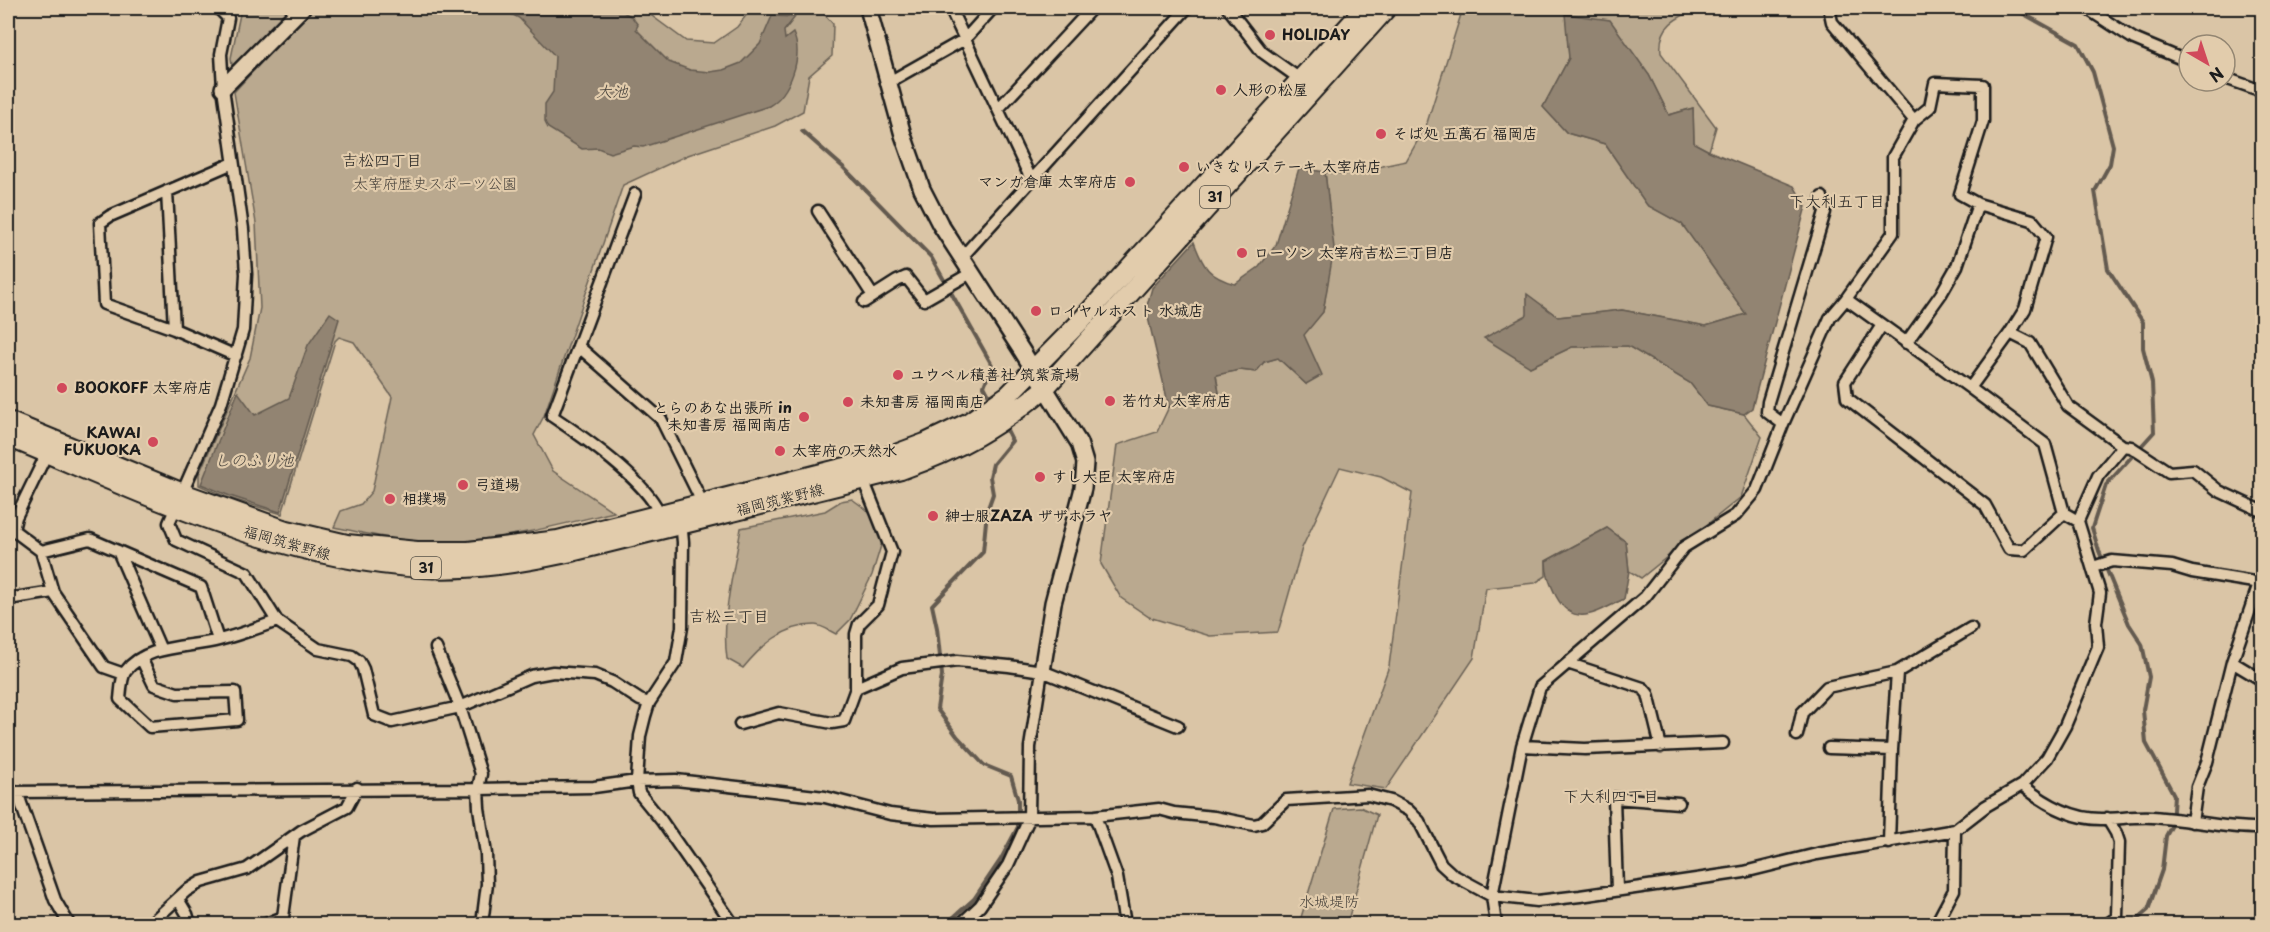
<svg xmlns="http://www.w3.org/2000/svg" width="2270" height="932" font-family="'Playpen Sans','Klee One',sans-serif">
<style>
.green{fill:#baa98f;stroke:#6b6256;stroke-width:1.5}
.water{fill:#928472;stroke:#635a50;stroke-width:1.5}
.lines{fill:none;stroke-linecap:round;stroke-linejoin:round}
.stream{stroke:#635a50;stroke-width:4}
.street-casing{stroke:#1c1c1c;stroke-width:15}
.secondary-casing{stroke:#1c1c1c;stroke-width:20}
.primary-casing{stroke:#1c1c1c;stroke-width:22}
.street{stroke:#e2ccac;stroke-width:10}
.secondary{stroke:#e2ccac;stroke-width:15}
.primary{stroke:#e2ccac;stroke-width:18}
.rail{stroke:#1c1c1c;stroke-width:4}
.poi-dot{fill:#d1495b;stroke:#e2ccac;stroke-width:2}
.labels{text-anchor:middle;stroke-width:4.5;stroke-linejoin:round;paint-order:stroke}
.shield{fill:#e2ccac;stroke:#575147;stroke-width:1.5}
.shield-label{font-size:14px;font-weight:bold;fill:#1c1c1c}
.poi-label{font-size:15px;font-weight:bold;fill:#1c1c1c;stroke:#e2ccac;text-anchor:start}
.park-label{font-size:15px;fill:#443f39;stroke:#e2ccac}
.street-label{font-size:15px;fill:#1c1c1c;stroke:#e2ccac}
.water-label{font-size:16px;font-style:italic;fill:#45403a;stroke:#e2ccac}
.neighbourhood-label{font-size:16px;fill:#1c1c1c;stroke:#e2ccac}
</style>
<rect width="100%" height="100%" fill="#dac5a6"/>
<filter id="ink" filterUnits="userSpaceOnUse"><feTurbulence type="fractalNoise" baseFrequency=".0167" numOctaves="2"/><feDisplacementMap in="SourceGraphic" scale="12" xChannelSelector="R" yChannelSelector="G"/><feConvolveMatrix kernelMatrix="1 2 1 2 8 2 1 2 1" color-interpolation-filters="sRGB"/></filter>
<g filter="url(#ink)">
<path class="green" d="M231 8H294L233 72 231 58 240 14Z
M311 8H641L686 41 714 43 737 27 752 8H819L833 24 832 56 809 76 803 111 775 126 688 155 623 185 544 416 534 435 553 471 614 512C559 525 504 540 447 542 409 544 371 535 334 527L341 511 361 504 372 491 392 397 354 342 339 337 335 341 282 514 229 498 199 485V474L250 358 260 308 256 223 234 92Z
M1463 8H1700C1677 17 1658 25 1661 53L1716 127 1709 151 1694 143 1693 108 1669 115 1649 75 1566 14 1569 58 1543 107 1567 133 1605 144 1647 205 1682 224 1746 314 1706 326 1622 310 1558 317 1527 295 1530 367 1572 347 1628 346 1690 383 1708 406 1744 414 1762 437 1741 497 1641 578 1629 571 1626 542 1607 528 1546 561V576L1535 583 1486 588 1474 658 1386 789 1347 783 1389 666 1412 493 1381 477 1340 467 1302 548 1278 632 1210 636 1149 617 1121 598 1101 564 1117 445 1157 432 1169 407 1219 393 1216 375 1240 370 1256 372 1264 362 1278 358 1306 384 1304 334 1323 312 1333 248 1325 172 1345 174 1406 161 1426 126Z
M852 499 867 510 880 526 883 539 872 575 850 620 836 634C830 631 821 625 815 625 784 625 761 646 743 668L727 659C721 616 734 571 741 528L825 511 841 501Z
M1360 807 1377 815 1347 924H1299L1334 809Z"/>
<path class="water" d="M499 8H617L632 17 638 25 636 29 669 62 690 70 710 72 723 70 741 63 760 44 772 16 795 17 784 31 785 39 793 33C804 56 790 94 769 106L643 147 634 146 610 153 598 148 582 149 548 128 545 122V104L553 92 555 56 519 18Z
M1565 14 1610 20 1649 75 1669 115 1693 108 1694 143 1709 151 1794 186 1806 206 1752 408 1744 414 1708 406 1690 383 1628 346 1572 347 1530 367 1484 338 1527 315V294L1558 317 1622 310 1706 326 1746 314 1682 224 1647 205 1605 144 1567 133 1543 107 1569 58Z
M1299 168 1325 172 1334 248 1323 312 1304 335 1322 375 1306 384 1278 358 1264 362 1256 372 1240 370 1216 375 1219 393 1169 407 1146 309 1152 288 1194 242C1203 267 1209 277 1235 284L1259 267 1276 245Z
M330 313 339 319 280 512 230 496 201 484 238 392 255 415 289 398 308 345Z
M1607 528 1626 542 1629 571 1624 599C1598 611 1574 630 1556 596 1550 583 1546 575 1546 561Z"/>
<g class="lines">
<path class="stream" d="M2013 8 2078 44 2093 72 2113 146 2110 164 2095 191 2108 269 2143 322V348L2152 383 2154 432 2106 485 2092 528 2099 551 2129 624 2142 644 2149 677 2143 710 2146 743 2174 795 2172 825 2166 836 2162 870 2148 910 2132 924
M802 131 843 167 931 257 992 365 984 386 992 401
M946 924 974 899 1001 859 1018 827V800L1011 776 984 765 957 736 937 709 942 675 937 628 932 605 983 552 987 511 993 494 990 477 993 464 1012 441 1005 427"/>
<defs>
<path id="street" d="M218 8 228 18 221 54 223 88 243 229 246 274 243 330 221 404 169 523 176 540 247 573 277 621 318 649 352 656 359 661 363 669 374 715 392 722 460 707 531 676 553 672 595 675 612 682 640 700 649 703
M950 8 1031 179
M1228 8 1262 52 1300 79
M1829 8 1832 22 1914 120
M2086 8 2134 39 2189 62
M2225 78 2262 91
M889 82 965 39 993 8
M998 109 1092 8
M233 163 110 216 100 223 104 304 174 329 236 356
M167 191 174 329
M635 194 552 416C582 436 648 482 660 515
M818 211 873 296
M962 257 1187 8
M1846 299 1970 388 2010 333
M864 302 897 281 906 277 924 300 971 273
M1882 325 1845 382 1847 398 1985 505 2009 549 2024 550 2064 513 2078 521 2098 476 2123 446
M1906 343 1941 294 1957 266 1978 204
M578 346 661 419 703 504
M1970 388 2045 444 2064 513
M1783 424 1767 412 1768 402 1825 212 1822 197
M47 453 16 517 13 530 41 551 53 592 104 667 124 674
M681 521 683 542 682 627 676 662 649 703 645 716 640 736 637 781 639 793 661 820 733 924
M41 551 90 539 201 587 218 640
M118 551 161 650
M2093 567 2112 561 2172 566 2192 572 2260 583
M8 599 53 592
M436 648 460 707 481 774 478 789 479 808 486 854 487 884 482 924
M141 658 154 685 177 693 235 692 237 720 150 727 120 699C121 691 121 679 125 672 145 644 190 648 219 640 239 635 258 628 277 621
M2232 662 2262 680
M1570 664 1643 688 1648 694 1661 747
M856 688V634L859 624 878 605 892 552 863 479
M740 724 779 713 832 723 844 721 856 688 902 668 957 661 1009 666 1042 671 1178 726
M1797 735 1802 713 1827 687 1897 672 1971 628
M1522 746 1585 749 1723 743
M1829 748 1892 750
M2022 785C2044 803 2072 819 2101 819 2118 819 2135 816 2152 817 2189 819 2225 829 2262 828
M8 792 478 789 594 787 637 781 676 780 825 797 890 814 934 819 1095 816 1159 809 1174 813 1214 817 1254 825 1262 823 1286 800 1368 795 1391 801 1408 810 1419 821 1441 864 1453 875 1492 896 1537 901 1580 896 1744 872 1817 854 1955 830 1986 806 2022 785 2047 758 2065 726 2098 647 2096 623 2100 593 2078 521
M17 792 55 900 69 924
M1095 816 1117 877 1125 924
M2107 818 2116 833 2119 842 2117 917 2108 924
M2192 822 2197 787 2207 762 2232 662 2262 575
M1889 843 1892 750 1897 672
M1617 890 1614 798 1679 803
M178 899 187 914 190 924
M150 924 186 891 201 882 247 869 301 831 347 807 357 788
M266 924 283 917 294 836
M961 924 980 906 1008 865 1029 819 1030 747 1042 671
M1496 924 1492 896 1522 746 1540 687 1645 597 1684 547 1736 515 1757 490 1783 424 1830 318 1846 299 1893 233V157L1914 120 1930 107 1935 83 1983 85V121L1960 194 1978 204 2032 220 2046 237 2025 309 2010 333 2030 343 2068 406 2123 446 2131 447 2169 472 2193 470 2219 491 2262 511
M1936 924 1954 890 1955 830"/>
<path id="secondary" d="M868 8 903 135 922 189 940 224 1022 351 1079 443 1085 463 1083 488 1053 603 1042 671
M223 88 302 8"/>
<path id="primary" d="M8 421 183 493 283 529 347 544 417 551H469L558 540 893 455 925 443 969 422 1008 395 1077 325 1365 8
M8 437C141 492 276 560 423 568 471 571 520 563 567 553L901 470C960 449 997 428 1045 388L1387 8"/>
</defs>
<use href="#street" class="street-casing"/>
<use href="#secondary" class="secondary-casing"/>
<use href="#primary" class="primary-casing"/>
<use href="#street" class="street"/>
<use href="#secondary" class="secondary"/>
<use href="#primary" class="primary"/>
<path class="rail" d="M2238 924 2262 920"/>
</g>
</g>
<g class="poi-dot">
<circle cx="1270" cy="35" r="6"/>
<circle cx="1221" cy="90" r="6"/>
<circle cx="1381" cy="134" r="6"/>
<circle cx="1184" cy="167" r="6"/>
<circle cx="1130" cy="182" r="6"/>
<circle cx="1242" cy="253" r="6"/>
<circle cx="1036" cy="311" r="6"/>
<circle cx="898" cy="375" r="6"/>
<circle cx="62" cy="388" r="6"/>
<circle cx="1110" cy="401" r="6"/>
<circle cx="848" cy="402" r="6"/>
<circle cx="804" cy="417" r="6"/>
<circle cx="153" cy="442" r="6"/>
<circle cx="780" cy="451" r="6"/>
<circle cx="1040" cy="477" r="6"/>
<circle cx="463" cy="485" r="6"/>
<circle cx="390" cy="499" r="6"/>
<circle cx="933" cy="516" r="6"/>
</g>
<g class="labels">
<g class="shield">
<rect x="1200" y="186" width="30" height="22" rx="4.5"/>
<rect x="411" y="557" width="30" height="22" rx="4.5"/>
</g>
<g class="shield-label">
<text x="1215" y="202">31</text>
<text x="426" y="573">31</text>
</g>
<g class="poi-label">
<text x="1282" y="40">HOLIDAY</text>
<text x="1233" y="95">人形の松屋</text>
<text x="1393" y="139">そば処 五萬石 福岡店</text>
<text x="1196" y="172">いきなりステーキ 太宰府店</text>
<text x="1118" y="187" text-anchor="end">マンガ倉庫 太宰府店</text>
<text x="1254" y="258">ローソン 太宰府吉松三丁目店</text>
<text x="1048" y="316">ロイヤルホスト 水城店</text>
<text x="910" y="380">ユウベル積善社 筑紫斎場</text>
<text x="74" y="393">BOOKOFF 太宰府店</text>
<text x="1122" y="406">若竹丸 太宰府店</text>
<text x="860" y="407">未知書房 福岡南店</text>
<text x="792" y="413" text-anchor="end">とらのあな出張所 in<tspan x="792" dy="17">未知書房 福岡南店</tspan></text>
<text x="141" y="438" text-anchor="end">KAWAI<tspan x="141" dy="17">FUKUOKA</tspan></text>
<text x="792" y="456">太宰府の天然水</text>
<text x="1052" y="482">すし大臣 太宰府店</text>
<text x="475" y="490">弓道場</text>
<text x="402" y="504">相撲場</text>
<text x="945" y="521">紳士服ZAZA ザザホラヤ</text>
</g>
<g class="park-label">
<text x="435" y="189">太宰府歴史スポーツ公園</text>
<text x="1329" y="907">水城堤防</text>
</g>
<g class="street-label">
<text transform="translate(780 500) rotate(-14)" y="5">福岡筑紫野線</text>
<text transform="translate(287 543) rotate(16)" y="5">福岡筑紫野線</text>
</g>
<g class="water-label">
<text x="612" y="97">大池</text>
<text x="254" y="466">しのふり池</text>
</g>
<g class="neighbourhood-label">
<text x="382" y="166">吉松四丁目</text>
<text x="1837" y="207">下大利五丁目</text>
<text x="729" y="622">吉松三丁目</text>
<text x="1611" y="802">下大利四丁目</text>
</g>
</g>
<rect width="2270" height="932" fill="none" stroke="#e2ccac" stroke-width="30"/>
<rect x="15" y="15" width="2240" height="902" fill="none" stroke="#1c1c1c" stroke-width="2" filter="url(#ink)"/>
<g transform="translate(2207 63) rotate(141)"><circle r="28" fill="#e2ccac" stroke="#938672" stroke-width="1.5"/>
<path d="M0-4.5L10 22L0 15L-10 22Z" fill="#d1495b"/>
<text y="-9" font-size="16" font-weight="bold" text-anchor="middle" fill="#1c1c1c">N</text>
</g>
</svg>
